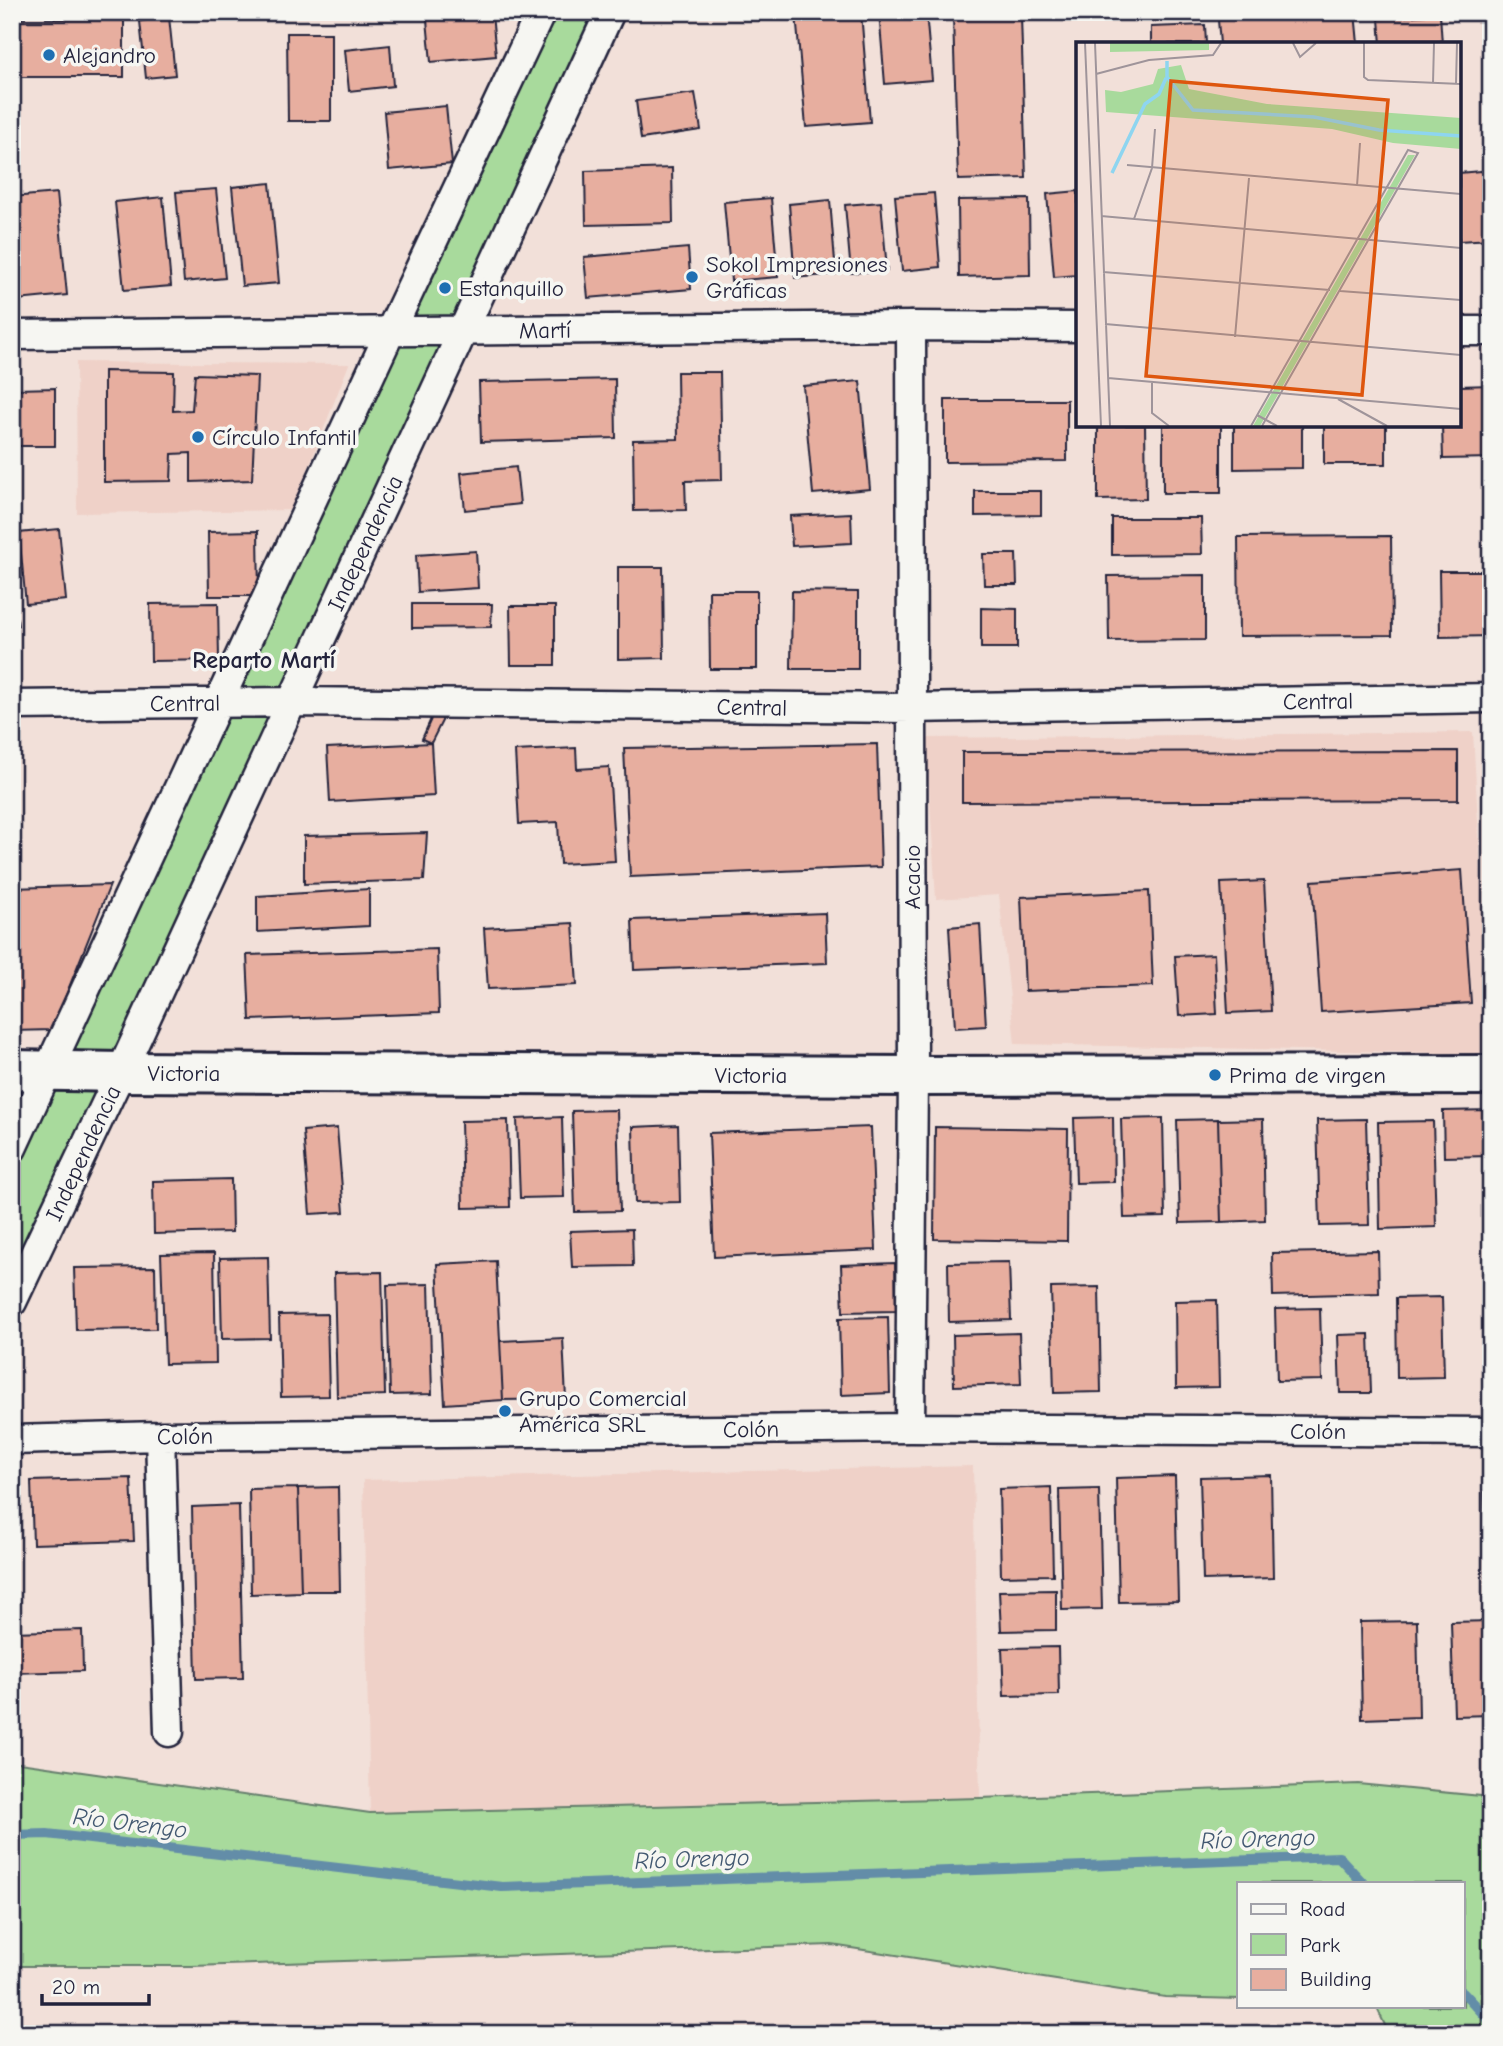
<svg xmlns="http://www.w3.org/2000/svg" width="1503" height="2046" font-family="'Comic Neue',sans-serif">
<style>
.built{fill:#efd1c8}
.green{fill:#a8da9c;stroke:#657e6c;stroke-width:2}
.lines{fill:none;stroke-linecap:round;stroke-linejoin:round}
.stream{stroke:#638da8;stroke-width:10}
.building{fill:#e7ae9f;stroke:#22223b;stroke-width:2}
.street-casing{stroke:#22223b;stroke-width:33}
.secondary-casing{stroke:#22223b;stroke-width:44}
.street{stroke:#f6f6f2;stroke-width:28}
.secondary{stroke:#f6f6f2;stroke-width:38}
.poi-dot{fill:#1f6fb2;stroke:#f6f6f2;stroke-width:2.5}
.labels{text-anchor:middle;stroke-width:7;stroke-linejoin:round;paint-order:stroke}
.poi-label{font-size:23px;fill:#22223b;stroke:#f6f6f2;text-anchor:start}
.street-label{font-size:23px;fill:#22223b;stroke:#f6f6f2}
.neighbourhood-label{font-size:24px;font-weight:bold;fill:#22223b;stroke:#f6f6f2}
.water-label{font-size:24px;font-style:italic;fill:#425871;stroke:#f6f6f2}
.inset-river{fill:none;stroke:#8ed5f0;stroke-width:3.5}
.inset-road{fill:none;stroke:#9f949a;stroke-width:2}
.view{fill:#de560e;fill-opacity:0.15;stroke:#de560e;stroke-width:3.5}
.inset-edge{fill:none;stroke:#22223b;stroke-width:3.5}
</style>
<rect width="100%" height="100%" fill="#f2e0d9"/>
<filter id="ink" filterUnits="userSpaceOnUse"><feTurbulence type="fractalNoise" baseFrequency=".0143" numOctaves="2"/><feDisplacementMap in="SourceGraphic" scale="14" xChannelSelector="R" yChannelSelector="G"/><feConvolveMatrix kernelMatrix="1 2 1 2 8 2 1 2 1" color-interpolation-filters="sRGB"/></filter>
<g filter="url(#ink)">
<path class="built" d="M76 362 349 364 292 510 77 513Z
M1473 732 1491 1054 1015 1044 999 895 936 899 926 738Z
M973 1466 980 1798 370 1813 363 1480Z"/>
<path class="green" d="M555 12H600L12 1286V1177L388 360Z
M12 1762 370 1813 980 1798 1358 1784 1491 1797V2034H1389L1376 2006H1463V1883H1239V1999L1165 1997 832 1945 192 1966H12Z"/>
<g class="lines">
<path class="stream" d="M12 1835 47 1834 502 1887 1339 1857 1363 1883
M1463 1992 1491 2022"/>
</g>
<path class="building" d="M816 12H861L870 122 806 127 796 14Z
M879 12H926L932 80 885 84Z
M1302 12H1355L1358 44H1220L1218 20Z
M492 14 496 56 431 62 427 20Z
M1440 14 1442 44H1381L1379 19Z
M1021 16 1026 178 958 180 953 17Z
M169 17 175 75 146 78 140 21Z
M12 19H124V77H12Z
M1205 25 1206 44H1151V27Z
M287 33H331V121H288Z
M390 45 393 86 349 91 345 50Z
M695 93 701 130 641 139 636 101Z
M446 106 452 164 389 170 384 112Z
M672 168 673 223 586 225 585 171Z
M1491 170V239L1459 241V173Z
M270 183 279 283 242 286 232 187Z
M216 189 225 278 184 282 176 192Z
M1078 191V275L1054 277 1047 194Z
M57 193 67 295 18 300 12 238V197Z
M934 193 940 267 902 271 895 196Z
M163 197 171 286 124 290 115 202Z
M771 198 778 277 731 281 724 202Z
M1029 199 1030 275 959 277 958 200Z
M830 200 836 274 795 278 789 204Z
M881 202 887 270 851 273 845 205Z
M688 248 691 289 588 298 584 257Z
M104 371 174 372 173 411 192 410 195 374 257 376 252 480 191 482V453L172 454 171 481 104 482Z
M677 372H720L722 480 685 481 686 510 634 511 633 440 678 439Z
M615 379 616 438 481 442 479 382Z
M860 381 870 489 813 494 803 386Z
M1491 385V458L1443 459 1442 425H1459V386Z
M55 388V446H16V389Z
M945 400H1067V461L945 462Z
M1098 425H1145L1146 499 1098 500Z
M1163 425H1221V493H1163Z
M1234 425H1302V468L1234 469Z
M1324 425H1386V464H1324Z
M516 467 520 504 465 510 461 473Z
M975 491H1041V515L975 516Z
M851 513 852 543 792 546 790 516Z
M1112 518H1201L1202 554 1112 555Z
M59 529 66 600 26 604 19 533Z
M258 531 259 596H209L208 532Z
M1391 536 1392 635 1239 636 1238 537Z
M476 551 478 588 418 592 416 555Z
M983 554H1016L1017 585H984Z
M618 567H663L664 658 618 659Z
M12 569 18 626H12Z
M1439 571H1491V636L1440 637Z
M1205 575V640L1109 641 1108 576Z
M709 591H757V669H710Z
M792 591 858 592V669H791Z
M218 603 219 660 151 661 150 604Z
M412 604H492L491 627 412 628Z
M510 606H555V665H511Z
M981 608 1017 609V648H981Z
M434 712 444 717 431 743 422 739Z
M431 743 434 796 330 802 327 748Z
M877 744 881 867 630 877 624 748Z
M576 748 577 769 609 767 615 861 560 864 558 822 519 824 515 751Z
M1458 751V800L962 802V752Z
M427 833 424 880 304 884V836Z
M1462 870 1471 1003 1321 1012 1312 881Z
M1264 881 1271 1011 1228 1013 1221 883Z
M110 885 52 1030 12 1031V888Z
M369 889V926L257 932V896Z
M1149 891 1153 986 1025 991 1021 897Z
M825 913 827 963 634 970 632 920Z
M573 923 577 985 488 989 484 928Z
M980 924 986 1026 955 1028 949 927Z
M437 949 439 1013 250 1020 247 955Z
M1214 954 1217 1014 1179 1016 1175 956Z
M617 1110 620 1211 575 1212 572 1111Z
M1491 1110V1156L1444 1157 1443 1111Z
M562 1117 564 1197 520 1198 517 1119Z
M1113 1117 1114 1182 1076 1183 1074 1118Z
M1163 1118 1165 1217 1124 1218 1121 1119Z
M1218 1119 1221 1222 1180 1223 1177 1120Z
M1263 1119 1265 1220 1221 1222 1218 1120Z
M1366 1119 1369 1225 1320 1226 1317 1120Z
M508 1120 510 1207 463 1208 461 1121Z
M1433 1121 1436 1227 1380 1229 1378 1122Z
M678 1125 680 1202 635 1203 633 1127Z
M871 1127 876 1250 714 1257 709 1133Z
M935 1127 1068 1129 1067 1241 934 1239Z
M337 1128 344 1212 310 1214 303 1131Z
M231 1179 232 1232 154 1234 153 1181Z
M632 1229 633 1266 572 1267 570 1231Z
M1378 1251 1379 1293 1273 1296 1272 1253Z
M214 1253 216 1363 165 1364 161 1254Z
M268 1257 270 1338 222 1339 220 1258Z
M496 1261 503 1400 445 1404 437 1264Z
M1009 1262 1011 1320 949 1322 948 1263Z
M895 1263 896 1311 843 1312 841 1265Z
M155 1267 156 1329 76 1330 74 1268Z
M382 1272 385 1395 337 1397 334 1273Z
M429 1284 432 1394 390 1395 387 1285Z
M1099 1287 1101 1392 1054 1393 1051 1288Z
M1442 1297 1444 1377 1397 1378 1396 1298Z
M1217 1300 1219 1387 1176 1388 1175 1301Z
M1320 1308 1322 1380 1277 1381 1275 1309Z
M327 1314 329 1396 281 1397 279 1315Z
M888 1317 890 1393 841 1395 839 1318Z
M1019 1333 1021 1384 954 1386 953 1335Z
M1369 1334 1371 1393H1340L1338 1335Z
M563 1338 566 1399 503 1400 500 1341Z
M1271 1475 1273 1578 1203 1580 1200 1477Z
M1175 1476 1178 1601 1119 1602 1116 1478Z
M131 1478 134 1541 33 1544 31 1481Z
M338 1487 340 1591H301L298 1488Z
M1051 1487 1053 1575 1001 1576 999 1489Z
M298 1488 301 1592 251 1594 249 1489Z
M1099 1489 1102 1609 1062 1610 1059 1490Z
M1484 1490H1491V1577H1486Z
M239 1505 243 1678 196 1679 192 1507Z
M1056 1590V1630L1001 1631 999 1591Z
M1417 1621 1419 1717 1362 1719 1360 1622Z
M1490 1621 1491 1715 1454 1716 1451 1622Z
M82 1630 83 1671 12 1673V1632Z
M1058 1647 1059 1695 1004 1696 1002 1648Z"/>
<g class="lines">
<defs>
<path id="street" d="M1459 331H1491
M12 335 911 326 1078 327
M12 705 292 702 911 708 1491 698
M12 1148 390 332 541 12
M12 1302 121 1072 610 12
M910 1428 913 1076 911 326
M160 1436 169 1732
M12 1440 160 1436 910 1428 1491 1432"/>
<path id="secondary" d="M12 1070 121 1072 913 1076 1491 1075"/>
</defs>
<use href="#street" class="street-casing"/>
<use href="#secondary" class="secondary-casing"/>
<use href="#street" class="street"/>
<use href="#secondary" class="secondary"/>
</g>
</g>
<g class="poi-dot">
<circle cx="49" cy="55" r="7"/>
<circle cx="692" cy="277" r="7"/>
<circle cx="445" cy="288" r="7"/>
<circle cx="198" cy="437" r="7"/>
<circle cx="1215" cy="1075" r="7"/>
<circle cx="505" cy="1411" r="7"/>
</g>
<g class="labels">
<g class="poi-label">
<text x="63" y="63">Alejandro</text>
<text x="706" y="272">Sokol Impresiones<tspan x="706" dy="26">Gráficas</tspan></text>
<text x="459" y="296">Estanquillo</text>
<text x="212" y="445">Círculo Infantil</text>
<text x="1229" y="1083">Prima de virgen</text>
<text x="519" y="1406">Grupo Comercial<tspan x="519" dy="26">América SRL</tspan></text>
</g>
<g class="street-label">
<text transform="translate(545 330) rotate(-1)" y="8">Martí</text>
<text transform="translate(365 543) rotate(-65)" y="8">Independencia</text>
<text transform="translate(1318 701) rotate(-1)" y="8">Central</text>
<text transform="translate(185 703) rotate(-1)" y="8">Central</text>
<text transform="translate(752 707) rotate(1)" y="8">Central</text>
<text transform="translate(912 877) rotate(-90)" y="8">Acacio</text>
<text x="184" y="1081">Victoria</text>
<text x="751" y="1083">Victoria</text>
<text transform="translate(83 1153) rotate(-65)" y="8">Independencia</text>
<text transform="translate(751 1429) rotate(-1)" y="8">Colón</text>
<text x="1318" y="1439">Colón</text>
<text transform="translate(185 1436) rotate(-1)" y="8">Colón</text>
</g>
<g class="neighbourhood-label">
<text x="264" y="668">Reparto Martí</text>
</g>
<g class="water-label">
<text transform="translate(130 1823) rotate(7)" y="8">Río Orengo</text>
<text transform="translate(1258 1839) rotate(-2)" y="8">Río Orengo</text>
<text transform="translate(692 1859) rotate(-2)" y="8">Río Orengo</text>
</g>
</g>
<g transform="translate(1076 42)">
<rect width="385" height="385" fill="#f2e0d9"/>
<path d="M34 1H133V8L34 10ZM105 23 113 47 191 62 385 76V107L317 101 256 87 30 70 29 48 45 50 77 42 82 27ZM332 113H339L184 384H177Z" fill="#a8da9c"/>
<path class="inset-river" d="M91 19V35L117 68 238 75 303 88 385 94M36 131 69 62 83 52 90 36"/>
<path class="inset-road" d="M9 1 25 384M19 1 34 384M217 1 224 15 240 1M288 1V35L292 38 385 42M20 32 73 18 137 13 145 1M357 41 358 1M380 41 381 1M51 123 385 152M281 144 284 101M25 174 385 206M58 177 76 126 79 87M27 230 254 248M264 249 385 258M29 282 385 313M159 295 173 136M32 336 385 367M76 340V371L93 384M262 357 311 384M181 373 201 384M175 384 332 108 342 111 186 384"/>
<path class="view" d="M95 39 312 58 286 353 70 334Z"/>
<rect width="385" height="385" class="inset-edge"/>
</g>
<rect width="1503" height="2046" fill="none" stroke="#f6f6f2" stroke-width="42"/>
<rect x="21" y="21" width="1461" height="2004" fill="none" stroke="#22223b" stroke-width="2.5" filter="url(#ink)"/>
<rect x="1237" y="1882" width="228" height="126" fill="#f6f6f2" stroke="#a1a1a9" stroke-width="2"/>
<rect x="1251" y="1904" width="35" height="10" fill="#f6f6f2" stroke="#a1a1a9" stroke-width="2"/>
<text x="1300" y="1916" font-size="21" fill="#22223b">Road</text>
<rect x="1251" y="1934" width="35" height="21" fill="#a8da9c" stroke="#a1a1a9" stroke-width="2"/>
<text x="1300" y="1952" font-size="21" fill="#22223b">Park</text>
<rect x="1251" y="1969" width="35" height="21" fill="#e7ae9f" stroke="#a1a1a9" stroke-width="2"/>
<text x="1300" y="1986" font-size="21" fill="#22223b">Building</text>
<path d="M42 1994v10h107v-10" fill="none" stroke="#22223b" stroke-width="3.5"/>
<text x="52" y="1994" font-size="21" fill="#22223b" stroke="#f6f6f2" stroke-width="5" paint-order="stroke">20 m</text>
</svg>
